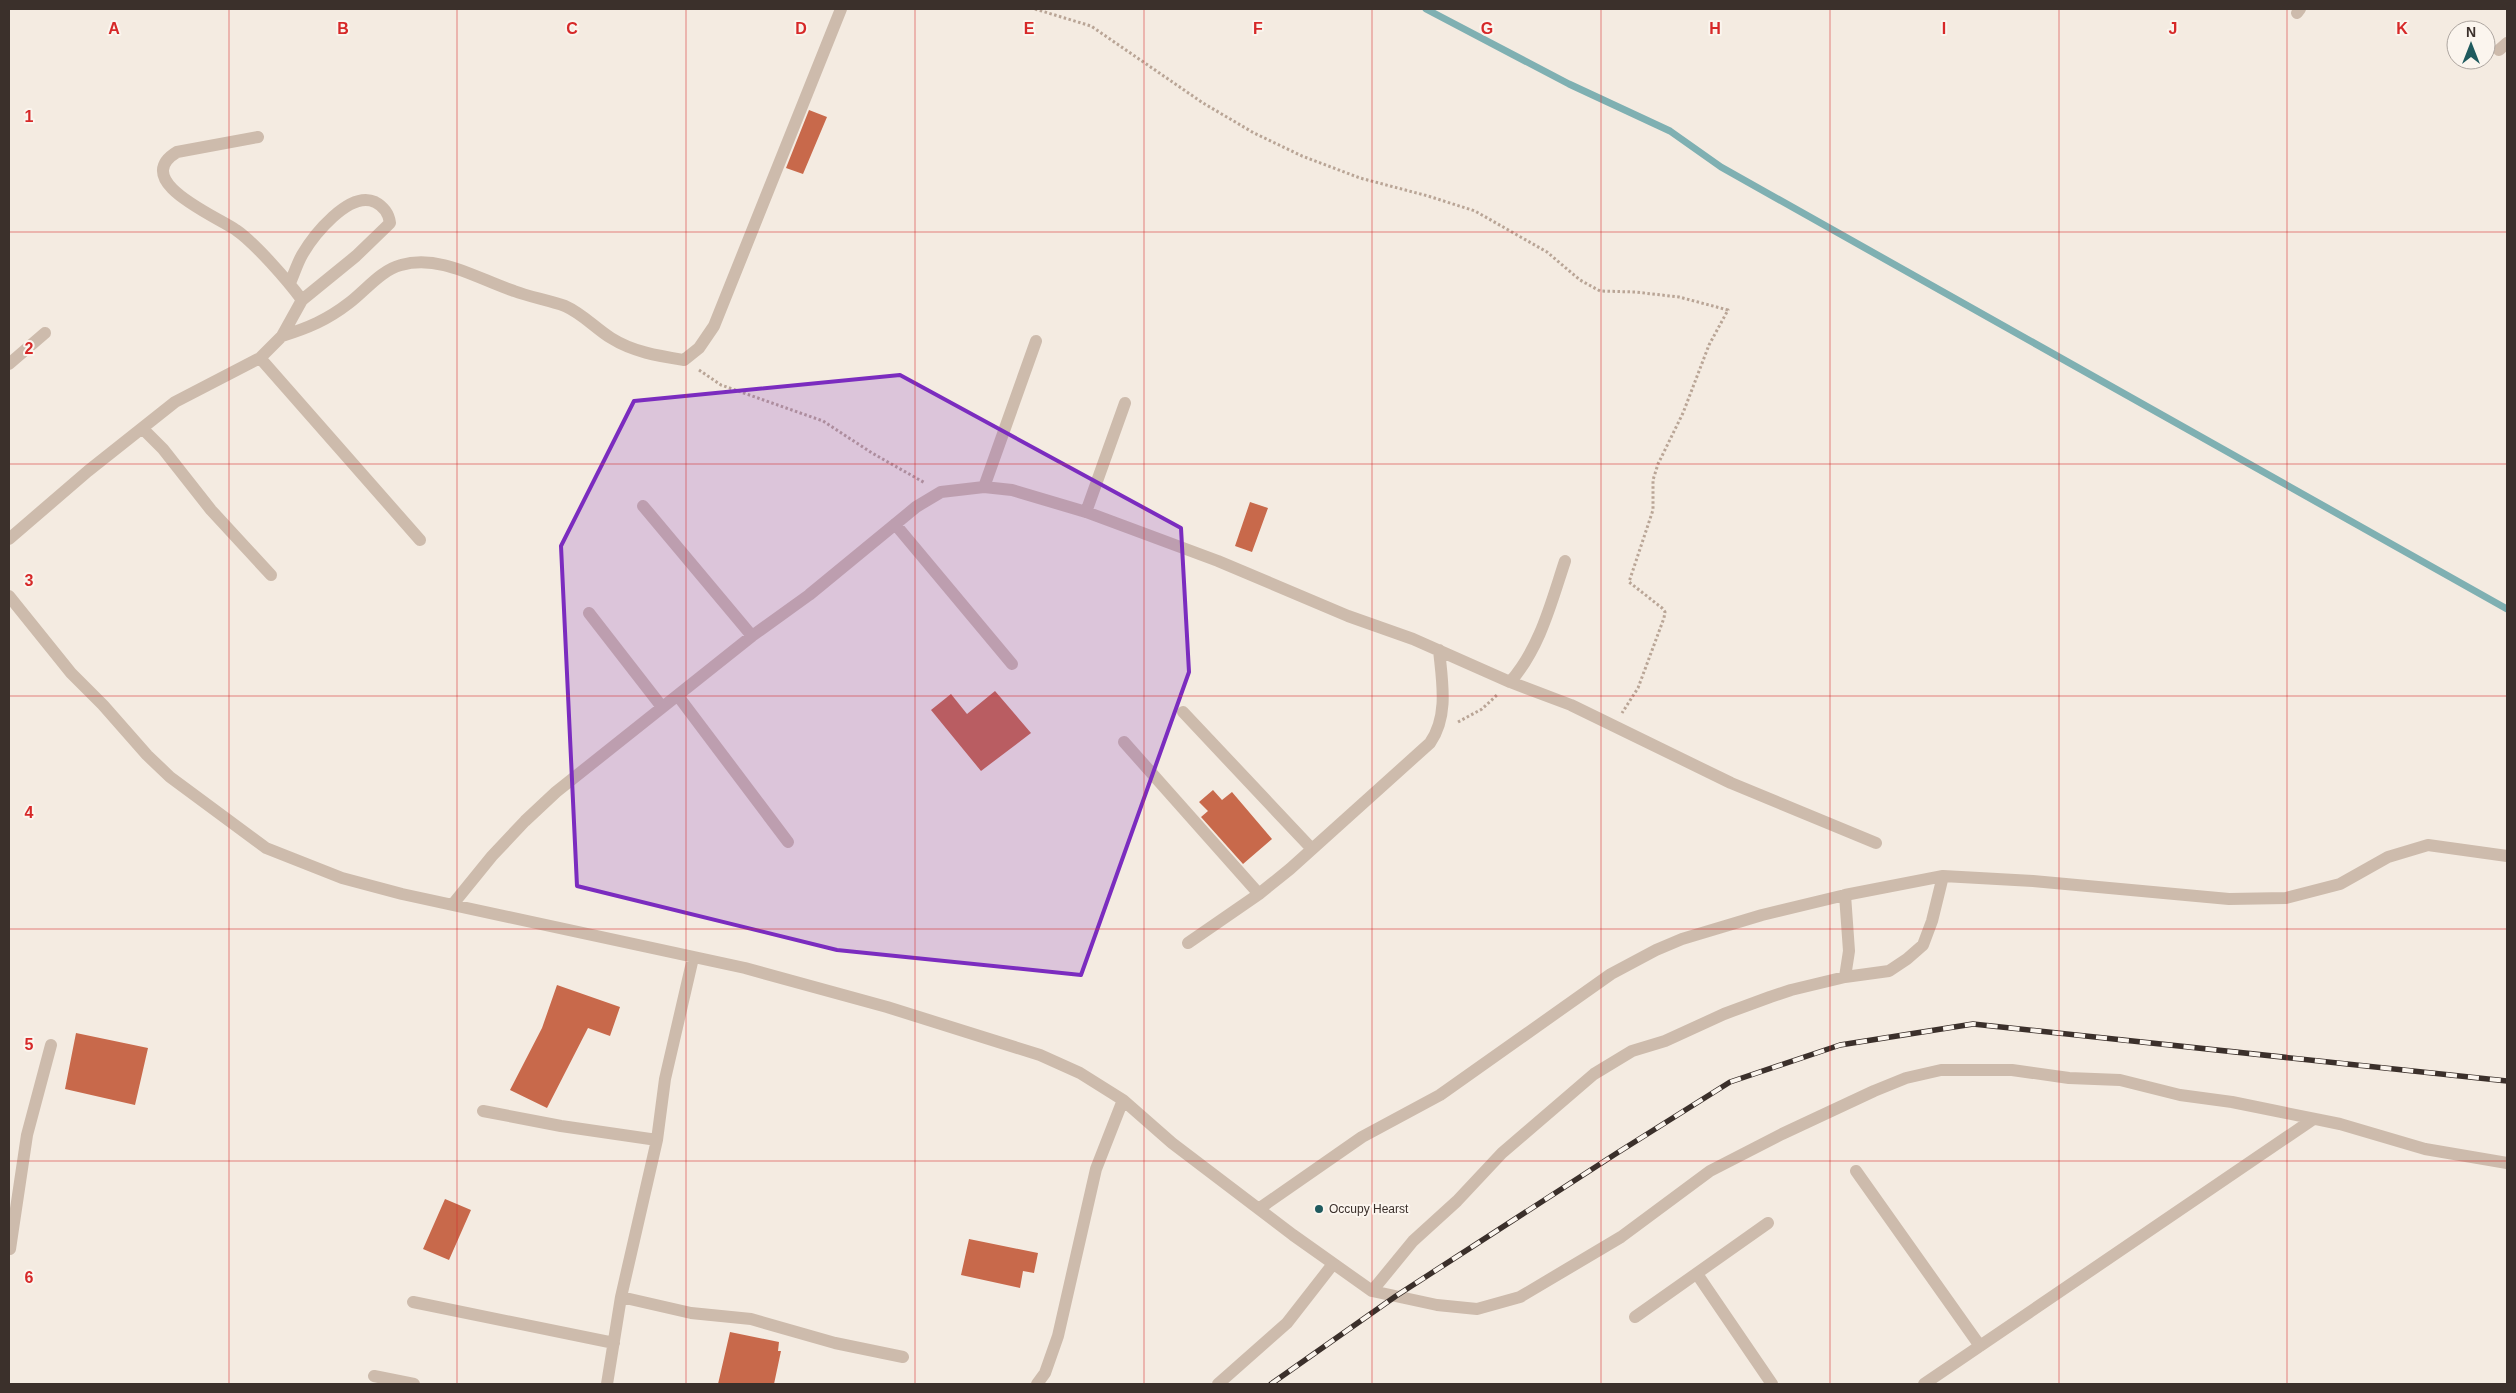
<svg xmlns="http://www.w3.org/2000/svg" width="2516" height="1393" font-family="Arial,sans-serif">
<style>
.lines{fill:none;stroke-linecap:round;stroke-linejoin:round}
.stream{stroke:#7fb0b2;stroke-width:7}
.building{fill:#c8694b}
.path{stroke:#b9a596;stroke-width:3;stroke-dasharray:2.5 2.5;stroke-linecap:butt}
.minor{stroke:#cdbbac;stroke-width:12}
.rail-casing{stroke:#3b302b;stroke-width:5.5}
.rail{stroke:#fbf5ee;stroke-width:4;stroke-dasharray:11;stroke-linecap:butt}
.marked{fill:#7b2cbf;fill-opacity:0.2;stroke:#7b2cbf;stroke-width:4;stroke-linejoin:round}
.grid{fill:none;stroke:#d62828;stroke-width:1;stroke-opacity:0.55}
.poi-dot{fill:#1f5a5e;stroke:#fbf5ee;stroke-width:2}
.labels{text-anchor:middle;stroke-width:4;stroke-linejoin:round;paint-order:stroke}
.poi-label{font-size:12px;fill:#3b302b;stroke:#fbf5ee;text-anchor:start}
.grid-label{font-size:16px;text-anchor:middle;font-weight:bold;fill:#d62828;stroke:#fbf5ee;stroke-width:4;stroke-linejoin:round;paint-order:stroke}
</style>
<rect width="100%" height="100%" fill="#f4ebe1"/>
<g class="lines">
<path class="stream" d="M1426 9 1569 84 1670 131 1721 167 2507 609"/>
</g>
<path class="building" d="M809 110 827 117 803 174 786 168Z
M1250 502 1268 508 1252 552 1235 546Z
M995 691 1031 733 981 771 931 710 951 694 967 714Z
M1213 790 1222 800 1232 792 1272 839 1243 864 1201 817 1208 811 1199 802Z
M557 985 620 1007 610 1036 588 1028 547 1108 510 1090 542 1028Z
M76 1033 148 1048 135 1105 65 1089Z
M445 1199 471 1210 449 1260 423 1249Z
M969 1239 1038 1253 1034 1273 1023 1271 1020 1288 961 1275Z
M730 1332 779 1342 778 1351H781L774 1384H718Z"/>
<g class="lines">
<path class="path" d="M1035 9 1091 26 1203 103 1254 133 1302 156 1360 178 1428 196 1475 211 1547 252 1580 280 1600 291 1635 292 1679 297 1728 310 1709 345 1683 413 1658 464 1653 480V510L1629 582 1662 608 1665 612 1664 618 1638 688 1622 713
M699 370 721 385 823 421 872 453 925 483
M1458 722 1482 709 1497 695"/>
<path class="minor" d="M2297 13 2300 9
M2499 50 2507 43
M258 137 177 152C129 181 218 217 236 230 255 243 288 281 302 300
M282 336C308 328 327 320 349 303 365 291 381 270 401 265 440 254 478 279 514 291 530 297 548 300 565 306 583 314 595 328 611 338 633 352 659 356 684 360L699 348 714 326 841 9
M260 358 420 540
M9 364 45 333
M143 429 163 449 211 510 271 575
M984 487 1036 341
M643 506 752 636
M1086 512 1125 403
M895 524 1012 664
M9 539 88 471 175 402 260 358 282 336 302 300 356 256 386 227 390 223C389 214 383 206 375 202 349 190 313 236 302 255 297 264 294 274 290 283
M9 596 71 673 103 705 147 755 170 777 266 848 342 878 402 894 745 968 887 1007 1040 1055 1080 1073 1123 1100 1172 1143 1293 1235 1372 1291 1437 1305 1477 1309 1520 1297 1621 1237 1710 1171 1782 1134 1874 1091 1906 1078 1941 1070H2012L2069 1078 2120 1080 2180 1095 2232 1102 2340 1124 2425 1149 2507 1163
M589 613 662 707
M1510 682C1540 648 1551 603 1565 561
M678 696 788 842
M1183 712 1312 849
M1124 742 1259 894
M1845 895 1849 951 1845 977
M453 904 492 856 525 821 556 792 752 636 809 595 916 507 941 492 984 487 1012 490 1086 512 1218 561 1348 616 1413 639 1510 682 1571 705 1731 783 1876 843
M1188 943 1259 894 1290 869 1430 743C1449 716 1442 681 1439 650
M483 1111 561 1126 657 1140
M1856 1171 1980 1346
M1260 1208 1362 1137 1440 1095 1611 974 1656 950 1682 939 1762 915 1845 895 1943 876 2033 881 2229 899 2286 898 2340 884 2388 857 2428 845 2507 856
M10 1249 27 1135 51 1045
M1697 1274 1772 1384
M1372 1291 1413 1241 1457 1201 1502 1153 1594 1074 1632 1051 1665 1041 1724 1014 1770 997 1791 990 1845 977 1889 971 1907 959 1923 945 1932 921 1943 876
M621 1297 691 1313 751 1319 835 1343 903 1357
M413 1302 614 1343
M1635 1317 1768 1223
M374 1376 414 1384
M607 1384 621 1297 657 1140 665 1079 693 958
M1037 1384 1045 1373 1058 1336 1096 1169 1123 1100
M1218 1384 1287 1323 1333 1264
M1924 1384 2312 1120"/>
<defs>
<path id="rail" d="M1271 1384 1396 1296 1617 1153 1730 1082 1840 1045 1973 1024 2507 1081"/>
</defs>
<use href="#rail" class="rail-casing"/>
<use href="#rail" class="rail"/>
</g>
<path class="marked" d="M900 375 1181 528 1189 672 1081 975 837 950 577 886 561 546 634 401Z"/>
<path class="grid" d="M229 9V1384M457 9V1384M686 9V1384M915 9V1384M1144 9V1384M1372 9V1384M1601 9V1384M1830 9V1384M2059 9V1384M2287 9V1384M9 232H2507M9 464H2507M9 696H2507M9 929H2507M9 1161H2507"/>
<circle class="poi-dot" cx="1319" cy="1209" r="5"/>
<g class="labels">
<g class="poi-label">
<text x="1329" y="1213">Occupy Hearst</text>
</g>
</g>
<g class="grid-label">
<text x="114" y="34">A</text>
<text x="343" y="34">B</text>
<text x="572" y="34">C</text>
<text x="801" y="34">D</text>
<text x="1029" y="34">E</text>
<text x="1258" y="34">F</text>
<text x="1487" y="34">G</text>
<text x="1715" y="34">H</text>
<text x="1944" y="34">I</text>
<text x="2173" y="34">J</text>
<text x="2402" y="34">K</text>
<text x="29" y="122">1</text>
<text x="29" y="354">2</text>
<text x="29" y="586">3</text>
<text x="29" y="818">4</text>
<text x="29" y="1050">5</text>
<text x="29" y="1283">6</text>
</g>
<rect width="2516" height="1393" fill="none" stroke="#3b302b" stroke-width="20"/>
<g transform="translate(2471 45)"><circle r="24" fill="#fbf5ee" stroke="#aea6a0"/>
<path d="M0-4L9 19L0 12L-9 19Z" fill="#1f5a5e"/>
<text y="-8" font-size="14" font-weight="bold" text-anchor="middle" fill="#3b302b">N</text>
</g>
</svg>
